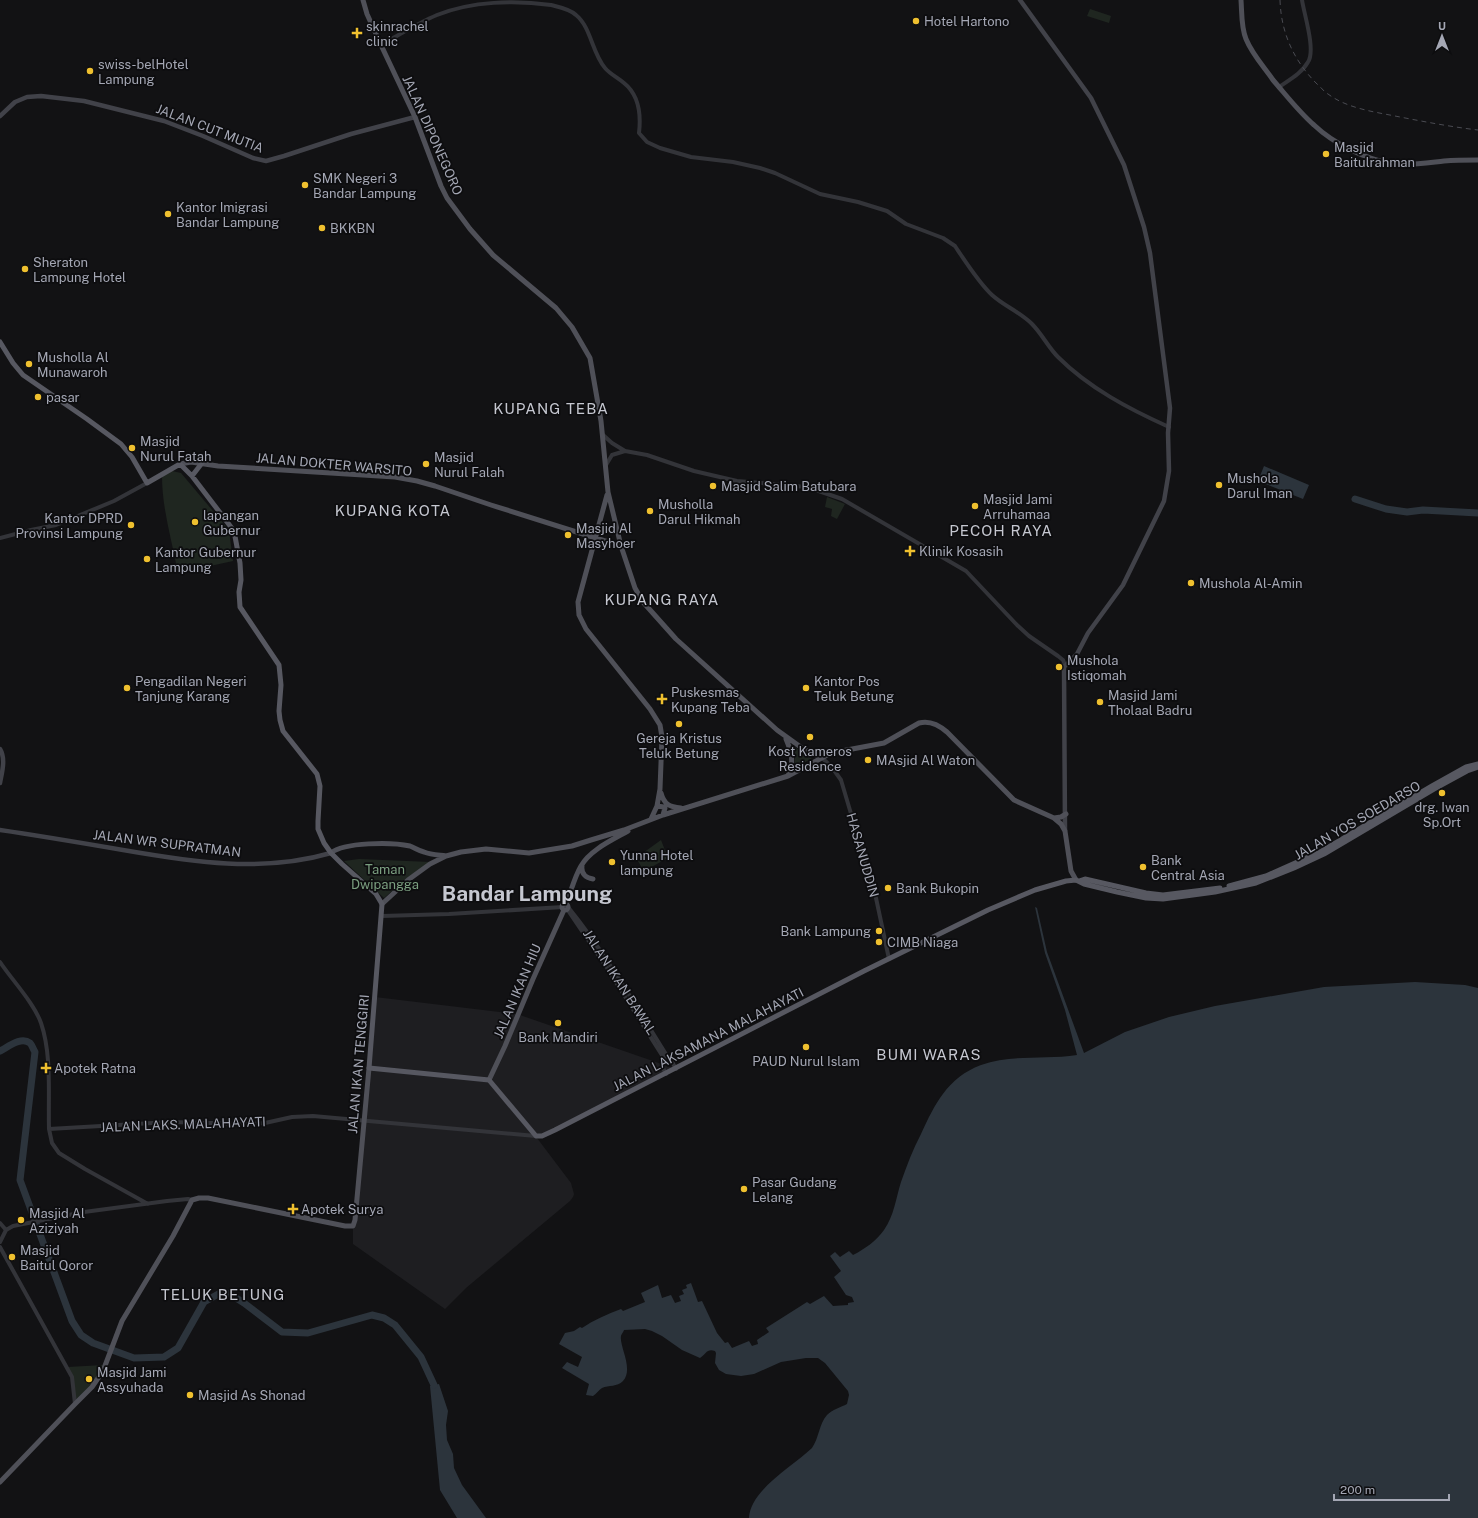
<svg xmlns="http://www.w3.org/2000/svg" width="1478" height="1518" font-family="'Public Sans',sans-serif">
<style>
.built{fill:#1e1e21}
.green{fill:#1f2620}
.water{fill:#2c343c}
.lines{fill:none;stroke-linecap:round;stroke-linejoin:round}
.river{stroke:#2c343c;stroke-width:7}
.tertiary{stroke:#333439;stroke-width:4}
.secondary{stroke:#414249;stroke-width:4.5}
.primary{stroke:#4f5058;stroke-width:5}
.trunk{stroke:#575861;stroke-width:5}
.rail{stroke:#4a4b52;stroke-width:1;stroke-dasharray:5 4;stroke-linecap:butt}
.poi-dot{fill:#efc02f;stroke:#0d0d0f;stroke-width:1.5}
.labels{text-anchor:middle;stroke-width:3.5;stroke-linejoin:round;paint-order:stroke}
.poi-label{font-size:13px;fill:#a4a7b4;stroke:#0d0d0f;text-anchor:start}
.street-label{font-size:13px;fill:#a4a7b4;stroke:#0d0d0f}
.park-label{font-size:13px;fill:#7b9f80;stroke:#0d0d0f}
.quarter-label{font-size:15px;letter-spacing:1px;fill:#c5c7d0;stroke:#0d0d0f}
.town-label{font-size:21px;font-weight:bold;fill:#c5c7d0;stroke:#0d0d0f}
</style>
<rect width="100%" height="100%" fill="#121214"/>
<path class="built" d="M375 997 517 1014 676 1069 537 1138 571 1183 574 1194 573 1197 570 1201 466 1288 445 1309 353 1244V1226Z"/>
<path class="green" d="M1090 9 1111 16 1109 23 1087 16Z
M172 471 181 473 229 530 233 561 178 573C172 541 162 509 162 476Z
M827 497 845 504 837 519 831 516 832 509 825 507Z
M790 744 812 758 794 769 795 756Z
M661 840 668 858 644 871 636 858Z
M359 859 431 862 407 878 384 898 344 861Z
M103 1365 97 1379 75 1403 73 1381 68 1367Z"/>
<path class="water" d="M1264 466 1309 485 1303 499 1258 481Z
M1035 907 1037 908 1047 952 1084 1053 1125 1032 1169 1017 1215 1006 1324 987 1415 982 1465 985 1478 988V1518H749C750 1490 793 1466 812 1448 819 1438 819 1424 827 1415 832 1410 841 1407 847 1404L849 1395 848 1391 825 1363 818 1358H806L781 1362 754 1374 741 1376 726 1374 719 1370 715 1363 716 1353 715 1351C707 1348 706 1354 700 1358L682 1350 662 1336 652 1331 645 1329 624 1330C624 1331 621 1335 621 1336 619 1346 634 1369 623 1381 617 1387 609 1385 602 1388 599 1390 596 1394 593 1396L586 1395 589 1384 562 1368 567 1362 578 1367 582 1357 559 1344 565 1333 574 1331 580 1327 582 1328C594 1320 607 1314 621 1309L623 1311 645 1302 641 1293 658 1285 662 1298 671 1295 675 1303 681 1301 679 1296 684 1294 682 1290 687 1288 686 1285 691 1283 698 1302 702 1301 717 1333 725 1343 728 1342 732 1348 749 1341 752 1346 758 1344 757 1340 769 1332 766 1328 807 1302 810 1304 824 1296 833 1306 848 1305V1303L854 1302 852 1297 846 1295 834 1277 841 1271 830 1256 835 1252 840 1257 849 1251 853 1255C865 1249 876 1241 884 1230 894 1216 896 1198 901 1182 907 1165 913 1149 921 1134 935 1104 947 1078 981 1065 1012 1054 1045 1060 1077 1055L1065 1010 1045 953Z
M439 1384 448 1411 446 1425 447 1440 453 1454 454 1468 462 1485 486 1518H457L440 1490 430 1386Z"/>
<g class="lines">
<path class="river" d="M1355 499 1386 509 1407 512 1423 510 1478 513
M0 1051C8 1047 21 1036 30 1043 32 1045 33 1049 35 1052L20 1180 72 1321 81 1335 93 1343 134 1358 164 1357 178 1348 204 1302 222 1292 230 1294 244 1303 282 1332 308 1333 372 1315 384 1318 395 1325 421 1357 434 1385"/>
<path class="tertiary" d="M381 45C399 35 418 23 437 15 472 1 515 0 551 5 559 7 570 9 576 15 591 27 592 53 605 68 610 74 618 78 624 83 639 95 641 116 639 133L647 142 660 148 691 157 733 162 760 168 775 173 820 194 858 202 887 211 906 224 943 238 955 246C965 261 979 283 992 295 1004 306 1020 312 1032 324 1042 334 1048 347 1058 357 1089 388 1129 409 1169 427
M1279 87C1289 80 1302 73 1308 62 1316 50 1304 14 1302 0
M602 434 612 443 625 451 647 455 694 471 737 481 807 487 842 499 966 571 1017 625 1029 636 1058 656 1063 660 1065 665
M606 465 612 455 625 451
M0 538 31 530 56 525 114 501 147 483
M822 758 831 766 841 780 876 898 889 959
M568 907C606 954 637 1008 669 1059
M567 909 607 968 665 1060
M382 916 449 914 563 907
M0 962C12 980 34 1003 41 1023 52 1055 48 1095 49 1129L52 1143 59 1153 85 1169 148 1204
M666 1074 662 1066 663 1061 666 1059 671 1060 676 1069
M49 1129 170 1122 251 1124 265 1123 292 1117 313 1116 536 1136
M0 1223 6 1230
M0 1242 6 1230 13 1226 84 1212 167 1201 188 1199 192 1200
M0 1247 72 1377 75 1404"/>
<path class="secondary" d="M1020 0 1091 98 1124 165 1144 227 1150 253 1170 408 1168 433 1169 471 1164 501 1123 585 1088 633 1077 654 1064 667 1065 831
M0 116 15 102 27 97 41 96 84 101 164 121 203 136 253 158 266 161 284 156 351 134 415 117
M0 749C6 759 2 772 0 783
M0 830C41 836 82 843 123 850 192 862 262 873 331 853"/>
<path class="primary" d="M363 0 367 14 381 45 415 117 441 186 447 198 470 229 493 255 556 308 572 327 590 358 601 421 608 492 621 546 635 588 643 602 676 639 777 730 802 748 822 758
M1241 0C1242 13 1241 27 1246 39 1252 54 1264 67 1273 80 1286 95 1299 112 1314 125 1334 144 1365 159 1393 164 1410 166 1427 163 1444 161 1456 160 1467 160 1478 160
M180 464 191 462 218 466 395 477 417 481 435 486 491 505 621 546
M607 495 578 602 579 615 586 629 650 709 660 725 662 737 660 789 657 806 651 819
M786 739C792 753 794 762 788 776
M661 793C664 804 669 807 681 808
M657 806 664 807 665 808 663 815
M1054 818 1061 817 1066 814
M331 853C344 842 392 842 410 846 415 848 419 851 424 852 431 855 439 855 446 856
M582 866C581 874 586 878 593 879
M382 904 408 880 430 864 446 856 461 852 486 849 529 853 572 846 591 840 624 830 663 815 788 776 831 753 884 743 919 723C930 720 939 725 947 732L1014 800 1054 818 1061 824 1065 831 1071 871 1076 880
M566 904C571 892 574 878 581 866 590 850 612 840 628 831
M562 907a3 3 0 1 1 6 0a3 3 0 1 1-6 0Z
M489 1080 505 1046 533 979 564 910
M0 1482 75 1404 92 1387 103 1371 122 1321 173 1236 192 1200 199 1198H208L345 1226H353L355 1220 369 1068"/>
<path class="trunk" d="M0 342 13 363 23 375 87 419 121 444 132 457 147 483 180 464 192 476 234 531 240 563 241 580 239 592 240 607 279 665 281 685 279 711 280 720 283 731 317 774 320 786 318 821V829L324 843 331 853 342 864 376 894 382 904 369 1068 489 1080 536 1136H542L555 1130 864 971 988 910 1035 890 1066 881 1076 880 1084 884 1117 892 1146 898 1163 899 1215 892 1256 883 1294 868 1324 854 1434 789 1467 771 1478 767
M192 476 202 463
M1079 881 1085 879 1146 893 1163 895 1220 888
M1229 886 1266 876 1322 851 1432 786 1466 767 1478 764"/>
<path class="rail" d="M1280 0C1281 33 1294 61 1317 84 1321 87 1324 92 1328 94 1348 109 1376 112 1400 117 1426 122 1452 127 1478 130"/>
</g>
<g class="poi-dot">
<circle cx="916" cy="21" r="4"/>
<path d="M355 27h4v4h4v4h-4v4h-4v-4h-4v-4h4z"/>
<circle cx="90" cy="71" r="4"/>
<circle cx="1326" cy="154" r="4"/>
<circle cx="305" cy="185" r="4"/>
<circle cx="168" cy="214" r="4"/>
<circle cx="322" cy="228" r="4"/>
<circle cx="25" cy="269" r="4"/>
<circle cx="29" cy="364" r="4"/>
<circle cx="38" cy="397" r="4"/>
<circle cx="132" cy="448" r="4"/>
<circle cx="426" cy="464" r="4"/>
<circle cx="1219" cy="485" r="4"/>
<circle cx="713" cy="486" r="4"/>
<circle cx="975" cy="506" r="4"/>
<circle cx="650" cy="511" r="4"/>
<circle cx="195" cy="522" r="4"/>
<circle cx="131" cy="525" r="4"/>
<circle cx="568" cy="535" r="4"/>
<path d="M908 545h4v4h4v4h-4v4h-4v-4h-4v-4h4z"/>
<circle cx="147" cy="559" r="4"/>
<circle cx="1191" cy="583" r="4"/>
<circle cx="1059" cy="667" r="4"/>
<circle cx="127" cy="688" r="4"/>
<circle cx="806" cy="688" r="4"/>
<path d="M660 693h4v4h4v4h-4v4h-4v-4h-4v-4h4z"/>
<circle cx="1100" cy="702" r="4"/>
<circle cx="679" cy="724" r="4"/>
<circle cx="810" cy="737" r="4"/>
<circle cx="868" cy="760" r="4"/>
<circle cx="1442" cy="793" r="4"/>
<circle cx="612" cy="862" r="4"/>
<circle cx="1143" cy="867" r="4"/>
<circle cx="888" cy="888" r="4"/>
<circle cx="879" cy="931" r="4"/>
<circle cx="879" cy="942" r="4"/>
<circle cx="558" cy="1023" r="4"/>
<circle cx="806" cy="1047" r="4"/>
<path d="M44 1062h4v4h4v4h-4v4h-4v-4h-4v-4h4z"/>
<circle cx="744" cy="1189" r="4"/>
<path d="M291 1203h4v4h4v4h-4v4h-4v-4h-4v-4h4z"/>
<circle cx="21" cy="1220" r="4"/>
<circle cx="12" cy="1257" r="4"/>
<circle cx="89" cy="1379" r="4"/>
<circle cx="190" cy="1395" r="4"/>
</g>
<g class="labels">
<g class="poi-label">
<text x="924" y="26">Hotel Hartono</text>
<text x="366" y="31">skinrachel<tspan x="366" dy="15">clinic</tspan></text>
<text x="98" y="69">swiss-belHotel<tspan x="98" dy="15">Lampung</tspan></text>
<text x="1334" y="152">Masjid<tspan x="1334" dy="15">Baitulrahman</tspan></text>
<text x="313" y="183">SMK Negeri 3<tspan x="313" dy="15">Bandar Lampung</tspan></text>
<text x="176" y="212">Kantor Imigrasi<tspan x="176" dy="15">Bandar Lampung</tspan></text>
<text x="330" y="233">BKKBN</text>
<text x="33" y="267">Sheraton<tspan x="33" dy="15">Lampung Hotel</tspan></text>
<text x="37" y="362">Musholla Al<tspan x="37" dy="15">Munawaroh</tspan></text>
<text x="46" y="402">pasar</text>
<text x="140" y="446">Masjid<tspan x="140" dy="15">Nurul Fatah</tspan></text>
<text x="434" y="462">Masjid<tspan x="434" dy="15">Nurul Falah</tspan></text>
<text x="1227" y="483">Mushola<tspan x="1227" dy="15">Darul Iman</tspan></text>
<text x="721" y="491">Masjid Salim Batubara</text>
<text x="983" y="504">Masjid Jami<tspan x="983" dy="15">Arruhamaa</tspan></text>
<text x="658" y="509">Musholla<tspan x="658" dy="15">Darul Hikmah</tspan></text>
<text x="203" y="520">lapangan<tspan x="203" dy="15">Gubernur</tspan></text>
<text x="123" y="523" text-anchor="end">Kantor DPRD<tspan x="123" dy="15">Provinsi Lampung</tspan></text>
<text x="576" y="533">Masjid Al<tspan x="576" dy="15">Masyhoer</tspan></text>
<text x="919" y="556">Klinik Kosasih</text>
<text x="155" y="557">Kantor Gubernur<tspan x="155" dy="15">Lampung</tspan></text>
<text x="1199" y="588">Mushola Al-Amin</text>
<text x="1067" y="665">Mushola<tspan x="1067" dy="15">Istiqomah</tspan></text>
<text x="135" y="686">Pengadilan Negeri<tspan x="135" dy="15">Tanjung Karang</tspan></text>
<text x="814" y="686">Kantor Pos<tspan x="814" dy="15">Teluk Betung</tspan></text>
<text x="671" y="697">Puskesmas<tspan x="671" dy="15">Kupang Teba</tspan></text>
<text x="1108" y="700">Masjid Jami<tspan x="1108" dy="15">Tholaal Badru</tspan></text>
<text x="679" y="743" text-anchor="middle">Gereja Kristus<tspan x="679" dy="15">Teluk Betung</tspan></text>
<text x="810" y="756" text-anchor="middle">Kost Kameros<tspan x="810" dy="15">Residence</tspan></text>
<text x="876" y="765">MAsjid Al Waton</text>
<text x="1442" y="812" text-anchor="middle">drg. Iwan<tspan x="1442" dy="15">Sp.Ort</tspan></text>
<text x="620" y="860">Yunna Hotel<tspan x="620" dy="15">lampung</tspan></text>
<text x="1151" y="865">Bank<tspan x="1151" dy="15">Central Asia</tspan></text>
<text x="896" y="893">Bank Bukopin</text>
<text x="871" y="936" text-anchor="end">Bank Lampung</text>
<text x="887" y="947">CIMB Niaga</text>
<text x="558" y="1042" text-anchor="middle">Bank Mandiri</text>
<text x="806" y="1066" text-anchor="middle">PAUD Nurul Islam</text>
<text x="54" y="1073">Apotek Ratna</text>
<text x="752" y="1187">Pasar Gudang<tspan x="752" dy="15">Lelang</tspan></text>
<text x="301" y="1214">Apotek Surya</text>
<text x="29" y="1218">Masjid Al<tspan x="29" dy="15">Aziziyah</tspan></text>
<text x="20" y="1255">Masjid<tspan x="20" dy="15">Baitul Qoror</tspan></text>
<text x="97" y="1377">Masjid Jami<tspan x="97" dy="15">Assyuhada</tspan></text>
<text x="198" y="1400">Masjid As Shonad</text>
</g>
<g class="street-label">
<text transform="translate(210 128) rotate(21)" y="5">JALAN CUT MUTIA</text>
<text transform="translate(433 135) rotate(66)" y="5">JALAN DIPONEGORO</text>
<text transform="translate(334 464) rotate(5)" y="5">JALAN DOKTER WARSITO</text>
<text transform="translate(1357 820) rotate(-30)" y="5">JALAN YOS SOEDARSO</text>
<text transform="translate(167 843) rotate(7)" y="5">JALAN WR SUPRATMAN</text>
<text transform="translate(863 855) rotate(74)" y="5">HASANUDDIN</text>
<text transform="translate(620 982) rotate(57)" y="5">JALAN IKAN BAWAL</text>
<text transform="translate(517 991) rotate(-67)" y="5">JALAN IKAN HIU</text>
<text transform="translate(708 1039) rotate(-27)" y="5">JALAN LAKSAMANA MALAHAYATI</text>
<text transform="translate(358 1064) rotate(-85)" y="5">JALAN IKAN TENGGIRI</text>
<text transform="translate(183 1124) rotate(-2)" y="5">JALAN LAKS. MALAHAYATI</text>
</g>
<g class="park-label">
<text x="385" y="874">Taman<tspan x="385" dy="15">Dwipangga</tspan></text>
</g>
<g class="quarter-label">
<text x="551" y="414">KUPANG TEBA</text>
<text x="393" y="516">KUPANG KOTA</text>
<text x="1001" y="536">PECOH RAYA</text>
<text x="662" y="605">KUPANG RAYA</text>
<text x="929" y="1060">BUMI WARAS</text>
<text x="223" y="1300">TELUK BETUNG</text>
</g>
<g class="town-label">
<text x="527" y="901">Bandar Lampung</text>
</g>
</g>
<g transform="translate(1442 36)" stroke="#0d0d0f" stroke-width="3" paint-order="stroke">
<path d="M0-3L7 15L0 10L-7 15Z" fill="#a4a7b4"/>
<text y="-6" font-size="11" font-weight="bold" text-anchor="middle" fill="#a4a7b4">U</text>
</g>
<path d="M1334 1494v6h115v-6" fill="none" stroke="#a4a7b4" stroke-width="2"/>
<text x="1340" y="1494" font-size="12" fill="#a4a7b4" stroke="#0d0d0f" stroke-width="3" paint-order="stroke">200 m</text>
</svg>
